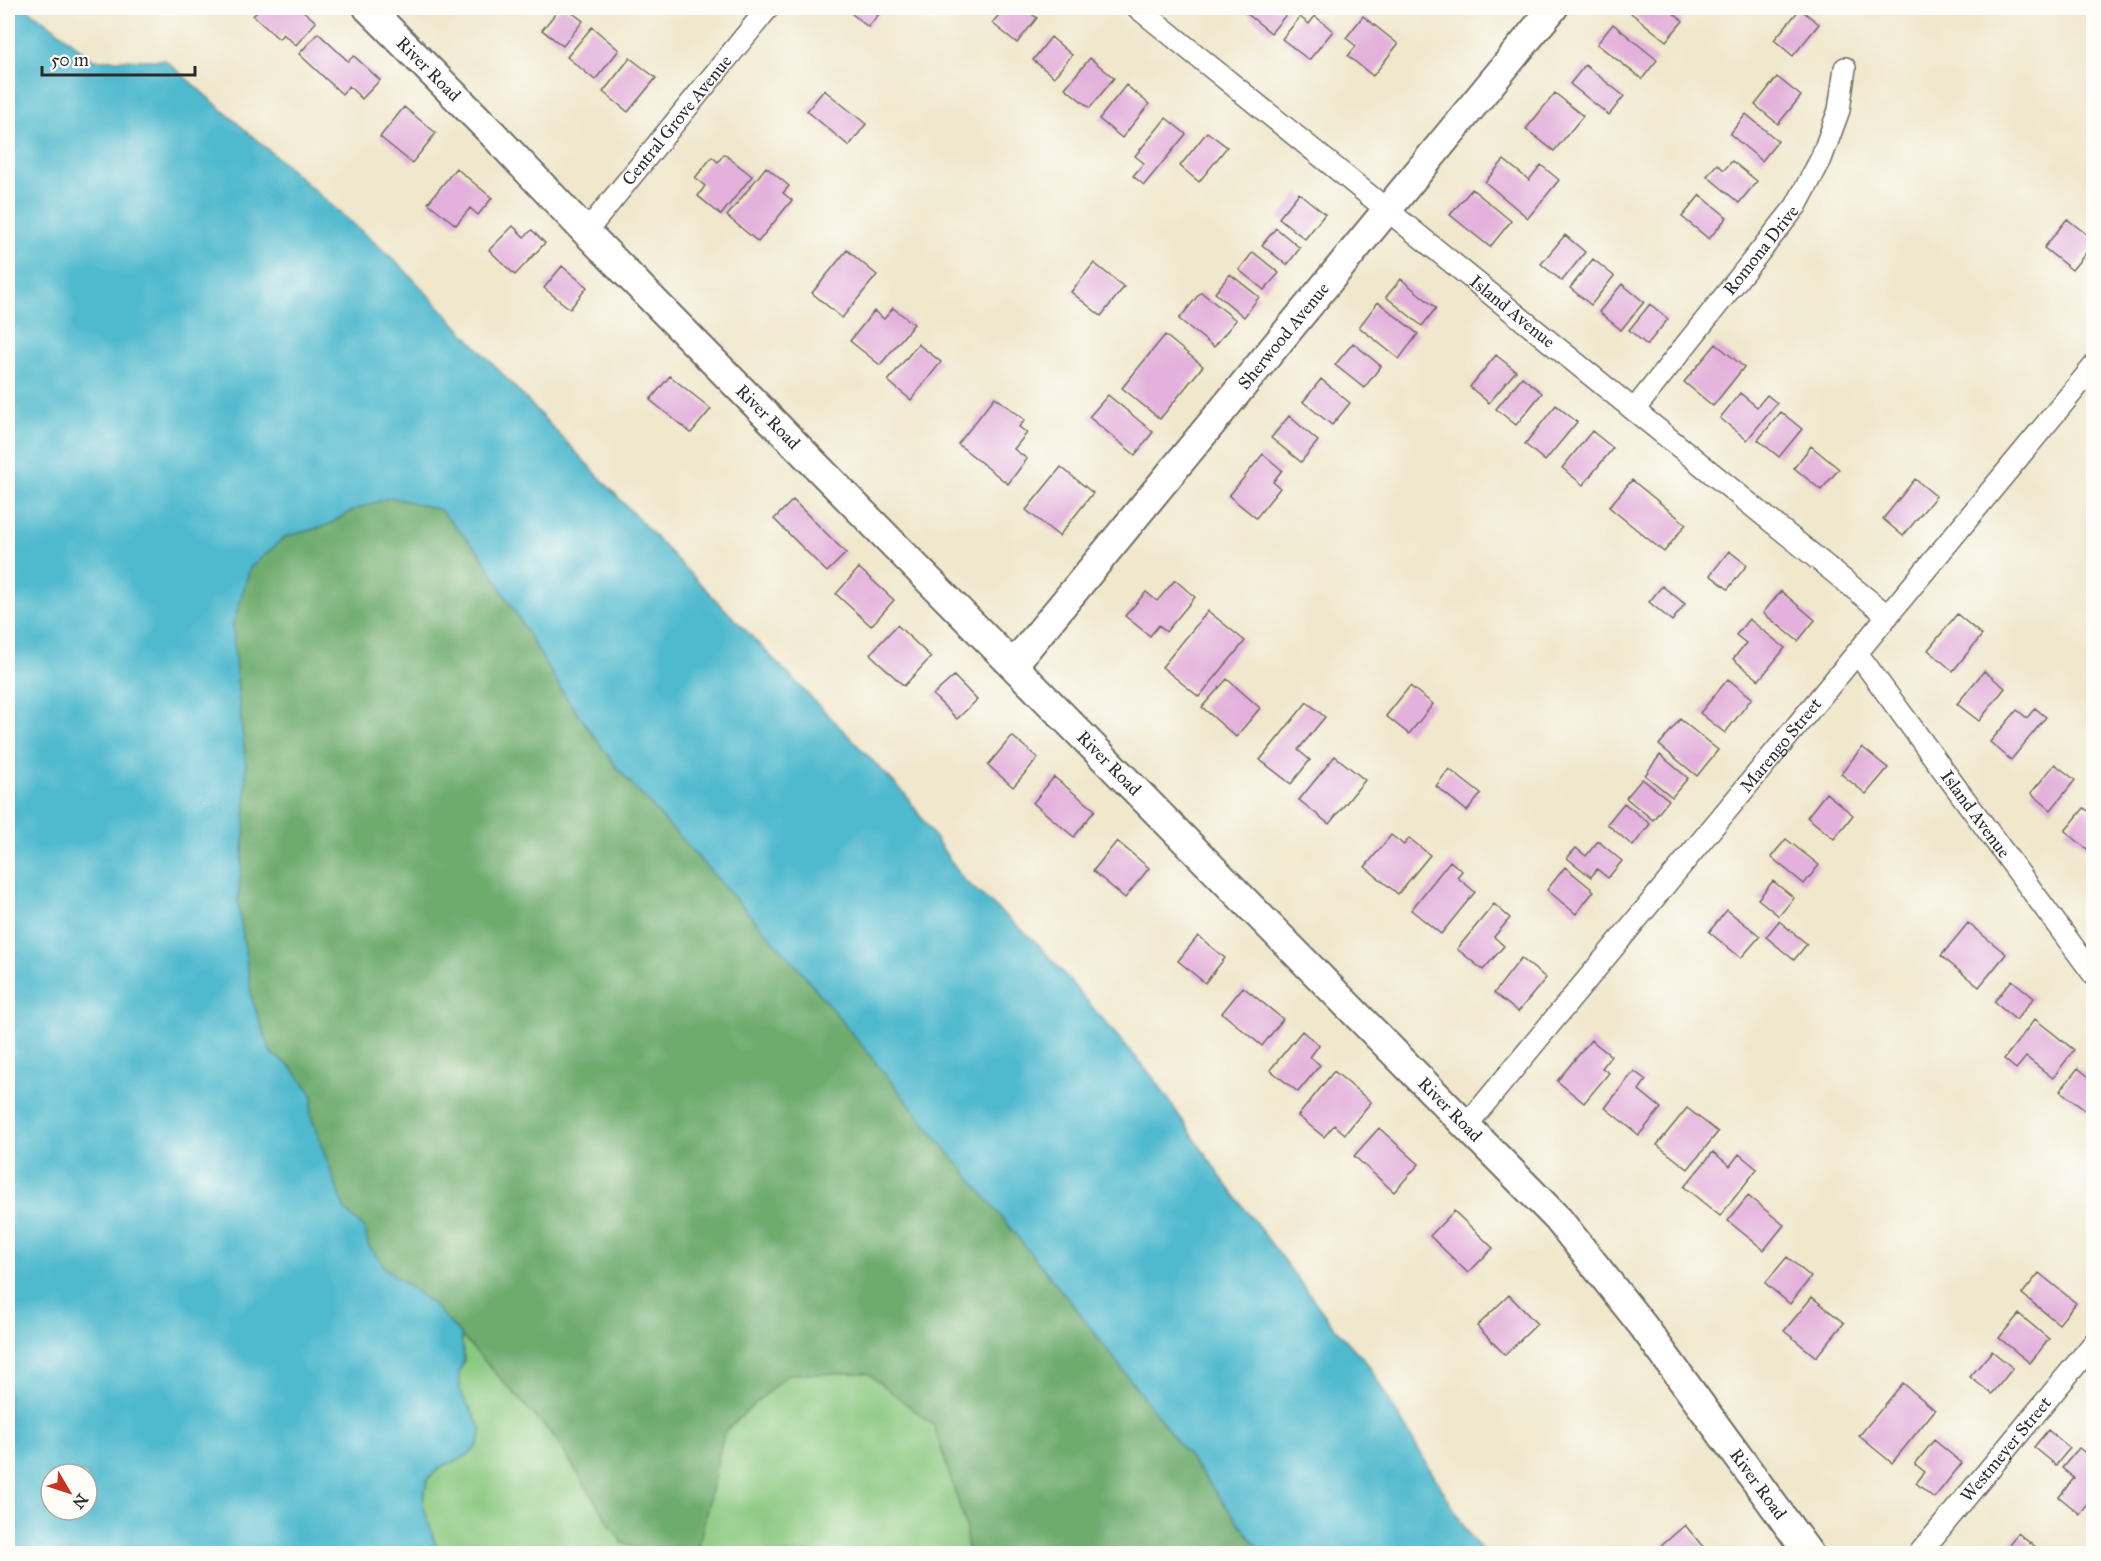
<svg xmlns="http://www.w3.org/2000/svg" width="2101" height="1561" font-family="'IM FELL Great Primer',serif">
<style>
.green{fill:#89c87f;stroke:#5a7a55;stroke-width:1.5}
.forest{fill:#6eac6e;stroke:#4c6c4c;stroke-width:1.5}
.water{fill:#50b9ce;stroke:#3e727c;stroke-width:1.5;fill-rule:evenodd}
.building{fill:#e3b1db}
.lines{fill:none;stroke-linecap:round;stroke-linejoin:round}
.street-casing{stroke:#706d63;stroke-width:24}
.secondary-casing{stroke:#706d63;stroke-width:32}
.street{stroke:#fff;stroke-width:21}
.secondary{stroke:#fff;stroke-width:28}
.labels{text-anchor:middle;stroke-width:5;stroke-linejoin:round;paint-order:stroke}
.street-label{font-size:18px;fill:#2b2b2b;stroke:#fdfcf7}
</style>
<rect width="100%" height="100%" fill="#fdfcf7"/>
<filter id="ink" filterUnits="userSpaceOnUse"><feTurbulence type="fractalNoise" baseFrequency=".0167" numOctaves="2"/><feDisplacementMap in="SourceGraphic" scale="12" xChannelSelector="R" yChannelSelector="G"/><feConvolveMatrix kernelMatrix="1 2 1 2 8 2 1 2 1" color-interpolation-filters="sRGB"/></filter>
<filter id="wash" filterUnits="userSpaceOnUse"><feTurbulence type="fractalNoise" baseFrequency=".008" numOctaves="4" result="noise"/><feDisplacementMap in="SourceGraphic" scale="24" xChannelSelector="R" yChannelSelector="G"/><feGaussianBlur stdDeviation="1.35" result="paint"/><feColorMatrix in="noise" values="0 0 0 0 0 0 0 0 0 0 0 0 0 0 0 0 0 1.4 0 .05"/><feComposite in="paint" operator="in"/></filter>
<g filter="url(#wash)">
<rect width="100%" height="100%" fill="#f0e7cc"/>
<path class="green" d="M461 1335 556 1439 622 1543 656 1553H438L423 1504 427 1480 441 1467 468 1455 478 1445 482 1430 460 1391 459 1372 464 1360Z
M868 1373 934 1426 965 1523 968 1553 697 1554 724 1432 788 1374Z"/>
<path class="forest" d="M391 497 440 509 480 553 565 696 618 769 802 972 1077 1310 1262 1553H968L965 1523 934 1426 868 1373 788 1374 724 1432 697 1553H656L622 1543 556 1439 433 1305 386 1269 368 1245 365 1229 345 1210 310 1114 313 1095 291 1067 271 1053 252 999 238 902 245 831 246 766 236 674 233 625 250 568 285 537 328 525 351 511Z"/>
<path class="water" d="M8 8H25L47 22 93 60H165L400 265 678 561 905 794 963 879 1038 944 1155 1080 1220 1176 1334 1327 1367 1363 1469 1535 1484 1553H1262L1077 1310 802 972 618 769 565 696 480 553 440 510 391 497 351 511 328 525 285 537 250 568 233 625 236 674 246 766 245 831 238 902 252 999 271 1053 291 1067 313 1095 310 1114 345 1210 365 1229 368 1245 386 1269 433 1305 461 1335 464 1360 459 1372 460 1391 482 1430 478 1445 468 1455 441 1467 427 1480 423 1504 438 1553H8ZM51 1474H87V1510H51Z"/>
<g id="blocks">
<path class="building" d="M261 8H300L316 22 296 45 283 34 279 39 253 16Z
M560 8H566L583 21 563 46 542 30Z
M845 8H884L868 27Z
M1005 8H1024L1037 18 1017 43 992 23Z
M1240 8H1284L1289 11 1271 33Z
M1635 8H1667L1683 21 1666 41 1631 13Z
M1800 9 1819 24 1793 56 1774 40Z
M1315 16 1333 31 1309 60 1282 39 1300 17 1309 24Z
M1363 16 1398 44 1373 76 1348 56 1356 46 1346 38Z
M1613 24 1657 60 1642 79 1597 44Z
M592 27 619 50 595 80 567 57Z
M318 33 348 61 354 56 380 80 362 99 349 86 342 94 299 54Z
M1051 37 1072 55 1054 77 1033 60Z
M630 58 656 78 628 112 603 92Z
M1090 58 1114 78 1090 108 1065 88Z
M1585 65 1624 96 1609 115 1570 84Z
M1777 77 1801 96 1778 124 1755 105Z
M1126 85 1149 104 1122 138 1099 119Z
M824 90 866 124 849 146 807 111Z
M1555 93 1583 116 1554 151 1526 129Z
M404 107 436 133 412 163 380 137Z
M1746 114 1778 141 1762 161 1730 134Z
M1166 118 1186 134 1144 185 1133 176 1144 163 1135 156Z
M1207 132 1227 147 1199 182 1180 166Z
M724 154 752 176 721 215 698 196 705 186 695 178 712 157 718 162Z
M1504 160 1529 180 1541 165 1559 180 1528 218 1485 182Z
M1732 161 1757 181 1739 203 1707 176 1717 164 1724 170Z
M766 167 789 186 783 193 792 200 758 242 727 216Z
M456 168 492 198 478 215 470 208 456 225 428 203Z
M1472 189 1511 221 1490 247 1450 215Z
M1299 193 1325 214 1305 239 1279 218Z
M1700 195 1727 217 1709 239 1682 217Z
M2067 219 2094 240V243L2072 270 2044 248Z
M513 226 524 237 532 230 545 243 515 275 489 250Z
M1276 228 1300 248 1287 265 1262 245Z
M1565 235 1585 252 1562 281 1541 264Z
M847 250 877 275 842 318 812 293Z
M1253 252 1279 273 1264 290 1239 270Z
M1593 259 1614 276 1591 305 1570 288Z
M1094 263 1124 287 1101 316 1071 292Z
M562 266 587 287 570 309 544 288Z
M1230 274 1259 297 1244 317 1215 293Z
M1401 279 1436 308 1422 326 1386 297Z
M1622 284 1644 302 1621 330 1599 312Z
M1201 292 1236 320 1214 347 1179 319Z
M1378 302 1418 334 1399 359 1359 327Z
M1650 304 1668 319 1647 345 1629 330Z
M893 308 914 324 880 365 850 341 874 311 884 319Z
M1165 335 1203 366 1160 419 1122 388Z
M1353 343 1381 366 1364 388 1335 365Z
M918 344 941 362 911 400 888 381Z
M1716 344 1744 367 1713 406 1684 382Z
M1496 355 1516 371 1489 403 1470 387Z
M670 376 711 409 691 433 650 400Z
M1522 377 1542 393 1516 425 1496 409Z
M1321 379 1350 403 1332 425 1303 402Z
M1740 393 1757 407 1767 395 1777 403 1747 440 1720 418Z
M1108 395 1153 432 1135 455 1089 417Z
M995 397 1025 420 1019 427 1027 433 1014 449 1027 459 1008 484 958 444Z
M1556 405 1577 422 1545 461 1525 444Z
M1781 412 1802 429 1779 457 1758 440Z
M1289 416 1318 441 1301 462 1271 438Z
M1592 431 1613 448 1583 485 1562 468Z
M1811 446 1839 469 1821 490 1794 468Z
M1263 454 1282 470 1273 482 1280 488 1256 518 1229 496Z
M1061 467 1093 493 1059 536 1026 510Z
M1915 479 1936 496 1903 536 1883 519Z
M1632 480 1686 524 1664 552 1609 507Z
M793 500 846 553 827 572 774 519Z
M1729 551 1747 565 1728 589 1710 575Z
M859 568 894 600 871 626 836 594Z
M1175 580 1195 597 1166 632 1159 625 1150 636 1125 616 1146 592 1157 601Z
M1662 586 1685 604 1672 621 1649 602Z
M1781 591 1815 620 1798 641 1763 613Z
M1208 611 1245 641 1199 697 1162 667Z
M1957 614 1982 635 1953 671 1928 650Z
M1749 619 1785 648 1759 680 1733 659 1746 643 1736 635Z
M897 625 931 657 904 686 870 654Z
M1984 671 2005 688 1979 721 1957 704Z
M954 676 977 700 957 719 933 695Z
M1227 679 1260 708 1236 737 1202 707Z
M1728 679 1752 698 1725 733 1700 713Z
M1410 686 1433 704 1409 734 1386 716Z
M1307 702 1325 717 1298 750 1310 760 1291 784 1260 760Z
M2035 708 2046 717 2011 760 1990 742 2017 710 2027 718Z
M1680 719 1718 750 1697 776 1659 745Z
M1012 736 1038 758 1013 787 988 765Z
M1862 747 1888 768 1866 794 1841 774Z
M1660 755 1688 778 1672 797 1645 775Z
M1335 756 1365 780 1329 824 1299 800Z
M2055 764 2075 780 2051 810 2031 793Z
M1449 769 1481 794 1467 811 1436 786Z
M1054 777 1095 810 1074 837 1033 803Z
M1642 779 1669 800 1653 820 1626 798Z
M1826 793 1853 815 1834 839 1807 817Z
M1624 803 1650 824 1633 846 1607 824Z
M2084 808 2094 815V840L2087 849 2065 831Z
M1391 835 1404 845 1409 838 1430 855 1398 894 1365 867Z
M1786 839 1819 865 1804 884 1771 857Z
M1117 841 1149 868 1125 898 1093 871Z
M1598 841 1622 861 1608 878 1597 869 1591 877 1567 858 1576 848 1586 856Z
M1450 861 1462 871 1457 877 1475 892 1441 934 1411 910Z
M1565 867 1594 891 1576 914 1547 890Z
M1773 881 1794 898 1779 916 1758 899Z
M1494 904 1510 918 1494 937 1504 946 1483 970 1457 949Z
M1727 910 1760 936 1741 958 1709 932Z
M1779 921 1807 944 1794 960 1766 937Z
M1968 923 2006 954 1979 987 1941 956Z
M1198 936 1225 958 1205 983 1178 961Z
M1521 958 1546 978 1518 1012 1494 993Z
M2012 980 2034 998 2016 1020 1994 1002Z
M1243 987 1283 1019 1262 1046 1222 1013Z
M2035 1019 2074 1050 2053 1078 2026 1057 2016 1069 2004 1059Z
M1302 1031 1319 1045 1310 1057 1320 1065 1298 1092 1270 1070Z
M1591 1040 1611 1056 1602 1068 1609 1073 1584 1103 1557 1081Z
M2078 1068 2094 1081V1102L2086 1111 2060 1091Z
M1334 1071 1371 1102 1345 1134 1334 1125 1324 1137 1298 1116Z
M1634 1071 1646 1080 1639 1090 1661 1108 1639 1135 1605 1108Z
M1687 1108 1718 1132 1688 1169 1657 1145Z
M1379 1128 1419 1164 1394 1192 1354 1156Z
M1713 1152 1730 1166 1739 1154 1757 1169 1720 1216 1684 1187Z
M1748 1196 1784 1225 1764 1250 1728 1221Z
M1454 1211 1493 1248 1468 1273 1430 1236Z
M1787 1257 1811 1277 1790 1304 1765 1283Z
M2039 1273 2076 1303 2059 1324 2022 1294Z
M1509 1295 1537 1324 1505 1355 1477 1326Z
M1812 1297 1844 1323 1816 1357 1784 1331Z
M2019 1314 2049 1339 2030 1363 1999 1338Z
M1992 1351 2013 1368 1992 1394 1970 1377Z
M1903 1383 1935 1410 1892 1463 1859 1436Z
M2048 1430 2070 1448 2056 1465 2034 1447Z
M1934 1440 1962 1463 1934 1498 1916 1483 1925 1472 1915 1464Z
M2079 1448 2094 1460V1498L2080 1514 2059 1497 2074 1478 2062 1468Z
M1685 1525 1709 1554H1652Z
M2018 1533 2043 1554H2001Z"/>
</g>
</g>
<g filter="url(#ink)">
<use href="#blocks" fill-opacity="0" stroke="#706d63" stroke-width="1.5"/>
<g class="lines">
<defs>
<g id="street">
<path id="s1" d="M1138 8 1888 616"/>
<path id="s2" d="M586 232 768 8"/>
<path id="s3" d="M1634 410 1796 206 1821 159 1839 110 1845 68"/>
<path id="s4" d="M1857 653 2094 975"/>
<path id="s5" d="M1466 1126 2094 366"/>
<path id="s6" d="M1919 1554 2094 1343"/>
</g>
<g id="secondary">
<path id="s7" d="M368 8 490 131 586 232 1558 1219 1643 1326 1809 1554"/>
<path id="s8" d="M1013 665 1553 8"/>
</g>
</defs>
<use href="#street" class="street-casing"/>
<use href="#secondary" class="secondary-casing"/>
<use href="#street" class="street"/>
<use href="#secondary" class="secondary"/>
</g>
</g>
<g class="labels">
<g class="street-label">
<text dy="6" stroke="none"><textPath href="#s7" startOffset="86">River Road</textPath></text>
<text dy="6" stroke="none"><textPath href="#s2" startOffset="144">Central Grove Avenue</textPath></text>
<text dy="6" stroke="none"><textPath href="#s3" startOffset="204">Romona Drive</textPath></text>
<text dy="6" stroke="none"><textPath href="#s1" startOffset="482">Island Avenue</textPath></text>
<text dy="6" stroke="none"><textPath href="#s8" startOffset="426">Sherwood Avenue</textPath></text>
<text dy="6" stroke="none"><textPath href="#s7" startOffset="572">River Road</textPath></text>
<text dy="6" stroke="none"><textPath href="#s5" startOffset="494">Marengo Street</textPath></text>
<text dy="6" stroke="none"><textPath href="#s7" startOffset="1058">River Road</textPath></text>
<text dy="6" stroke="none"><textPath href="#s4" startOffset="200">Island Avenue</textPath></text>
<text dy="6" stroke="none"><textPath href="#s7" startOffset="1544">River Road</textPath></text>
<text dy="6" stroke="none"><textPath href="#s6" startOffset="136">Westmeyer Street</textPath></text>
<text dy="6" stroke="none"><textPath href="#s7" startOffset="2030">River Road</textPath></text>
</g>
</g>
<rect width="2101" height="1561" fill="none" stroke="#fdfcf7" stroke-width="30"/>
<g transform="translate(69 1492) rotate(129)"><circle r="28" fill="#fdfcf7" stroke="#a9a8a5" stroke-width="1.5"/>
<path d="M0-4.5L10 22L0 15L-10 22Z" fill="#c8321e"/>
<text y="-9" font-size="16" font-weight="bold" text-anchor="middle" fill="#2b2b2b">N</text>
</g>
<path d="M42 66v9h153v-9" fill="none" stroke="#2b2b2b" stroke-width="3"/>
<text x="51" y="66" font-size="18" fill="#2b2b2b" stroke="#fdfcf7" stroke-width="4.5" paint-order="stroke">50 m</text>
</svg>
